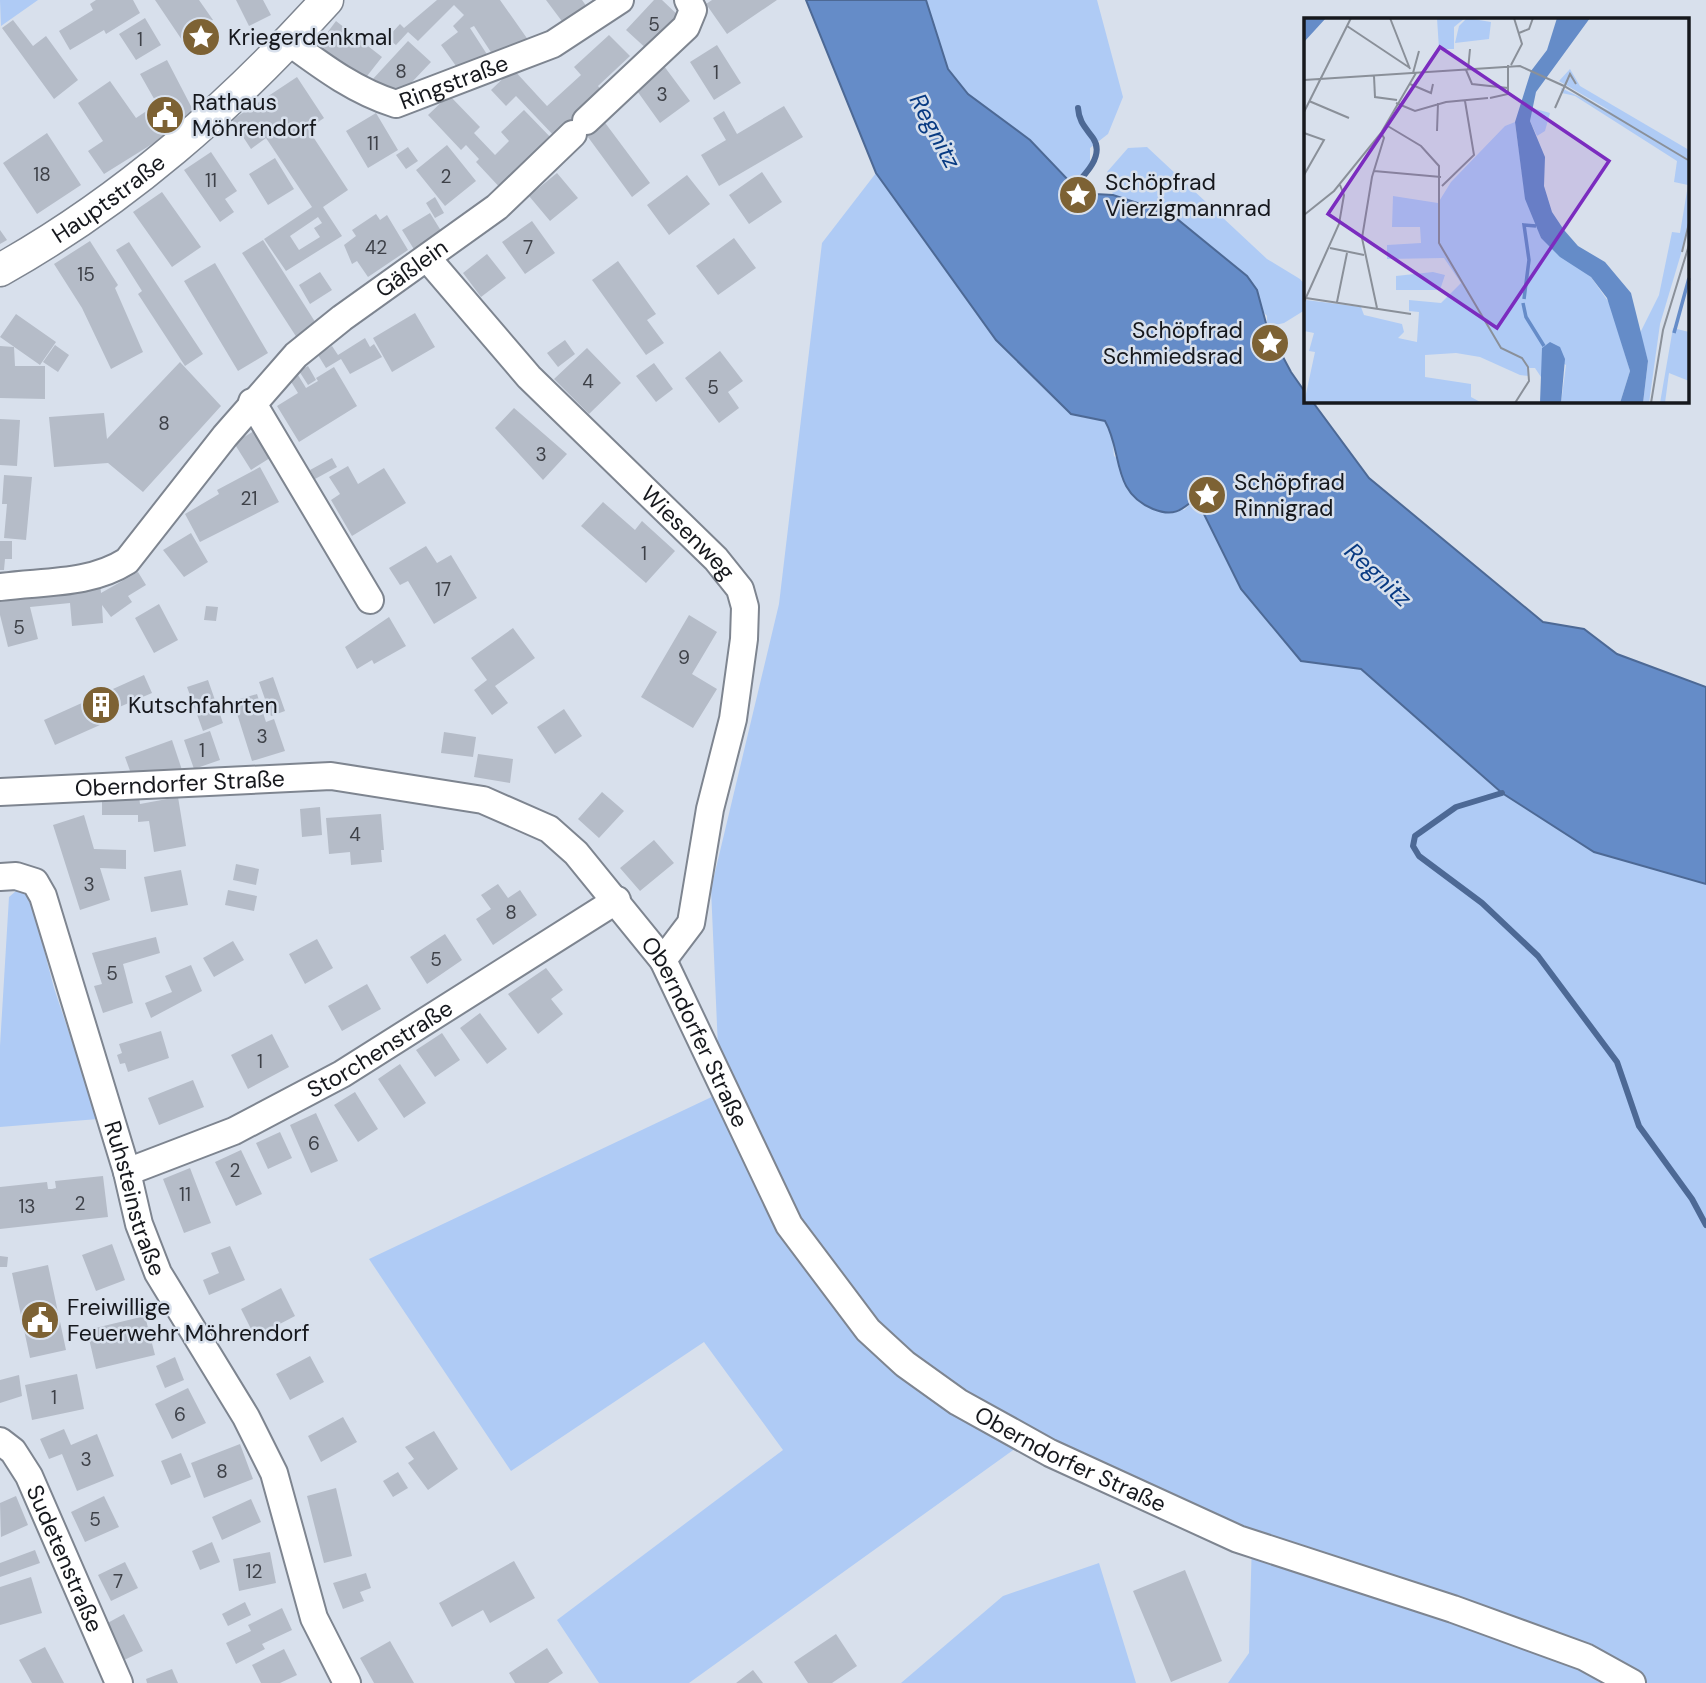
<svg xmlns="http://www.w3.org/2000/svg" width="1706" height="1683" font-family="'DM Sans',sans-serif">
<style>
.green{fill:#afcbf5}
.water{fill:#658cc8;stroke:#4d6995;stroke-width:2}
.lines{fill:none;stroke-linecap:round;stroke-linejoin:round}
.stream{stroke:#4d6995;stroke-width:6}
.building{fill:#b5bcc8;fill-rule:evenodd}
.minor-casing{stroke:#7e8590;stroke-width:30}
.tertiary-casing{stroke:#7e8590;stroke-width:35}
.minor{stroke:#fff;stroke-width:26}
.tertiary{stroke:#fff;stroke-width:32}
.labels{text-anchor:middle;stroke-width:5;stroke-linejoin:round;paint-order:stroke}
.number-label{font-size:19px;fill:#3e4148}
.poi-label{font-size:23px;fill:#16181d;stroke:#d8e0ec;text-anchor:start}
.street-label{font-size:23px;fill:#16181d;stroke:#d8e0ec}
.water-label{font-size:24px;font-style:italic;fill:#083a82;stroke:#d8e0ec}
.inset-river{fill:none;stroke:#658cc8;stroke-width:3.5}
.inset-road{fill:none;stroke:#8a9099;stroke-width:2}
.view{fill:#7b2cbf;fill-opacity:0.15;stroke:#7b2cbf;stroke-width:3.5}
.inset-edge{fill:none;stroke:#16181d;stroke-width:3.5}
</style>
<rect width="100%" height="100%" fill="#d8e0ec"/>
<path class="green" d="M0 0H38L1 26Z
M926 0H1097L1123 97 1108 134 1090 148V167L1070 182 1030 140 968 94 948 69Z
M1147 147 1267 259 1300 279 1305 285V310L1284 323 1267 327V316L1171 214 1113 195 1107 172 1128 148Z
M876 173 996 340 1082 417 1105 421 1112 433 1114 456 1184 510 1196 498 1301 661 1361 669 1502 793 1594 852 1706 884V1683H1228L1249 1653 1252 1537 1016 1448 689 1683H599L557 1620 783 1450 704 1342 511 1471 369 1259 720 1093 711 889 779 604 822 243Z
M16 891 26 894 31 900 54 988 98 1119 0 1127V1046L9 897Z
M1099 1563 1136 1683H901L1003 1596Z"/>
<path class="water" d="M806 0H926L948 69 968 94 1030 140 1070 182 1095 194 1113 195 1171 214 1247 276 1257 290 1267 327 1291 372 1305 392V401H1312L1369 478 1543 622 1584 629 1617 654 1706 687V884L1594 852 1502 793 1361 669 1301 661 1241 589 1196 498C1181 511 1173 517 1153 509 1111 492 1123 452 1105 421L1071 414 996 340 876 173Z"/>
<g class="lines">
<path class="stream" d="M1074 186C1085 175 1105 155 1093 138 1085 127 1079 122 1078 108
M1502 793 1456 807 1415 836 1413 846 1419 856 1482 903 1538 956 1617 1062 1639 1126 1692 1199 1706 1225"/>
</g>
<path class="building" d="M96 0H133L140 13 106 34 104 30 70 50 59 31 93 10 90 4Z
M155 0H199L213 20 182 40Z
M236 0H263L271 15 249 26Z
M437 0H500L531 44 496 60 474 26 470 28 490 59 461 73 441 45 458 32 453 26 464 15 454 5 418 41 408 32 396 45 387 38 400 24 404 28Z
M546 0H582L587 7 564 24Z
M654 0H662L681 18 649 51 626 30Z
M712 0H777L727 34 706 4Z
M145 18 161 45 136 60 119 34Z
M13 20 33 46 46 36 78 80 54 99 2 28Z
M336 21 382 57 360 85 315 49Z
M609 35 630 56 598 86 605 95 557 139 516 96 506 106 491 90 513 69 547 106 581 75 574 67Z
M408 41 431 62 394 101 372 80Z
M717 45 741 83 714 100 690 62Z
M167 60 194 112 173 131 104 174 88 151 103 141 78 103 110 81 136 118 157 104 140 74Z
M664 66 690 101 660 123 635 88Z
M297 77 324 118 308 129 348 190 323 207 342 236 286 271 264 239 312 207 266 138 251 149 232 120ZM318 217 322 223 314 228 320 237 299 250 290 236Z
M449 95 480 127 474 133 495 155 509 141 501 132 524 110 556 143 504 192 476 162 479 159 466 145 461 150 428 115Z
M784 106 803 137 719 186 701 155 726 140 713 118 724 111 737 134Z
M376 113 398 150 368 168 346 131Z
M603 120 650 183 632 197 585 133Z
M47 133 81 185 37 214 3 163Z
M447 145 476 181 445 206 416 170Z
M408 147 418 161 406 169 396 155Z
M211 152 237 191 225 199 234 212 220 222 184 170Z
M275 158 294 189 268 205 249 174Z
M762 172 782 202 749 224 729 195Z
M557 173 578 198 550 221 529 196Z
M687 175 710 204 669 235 647 205Z
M162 192 201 247 172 267 133 212Z
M435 197 444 213 435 218 426 203Z
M430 213 443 234 415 251 402 230Z
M376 214 380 220 387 215 408 250 368 277 357 261 352 264 344 245 356 236 352 230Z
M532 221 555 253 525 274 502 242Z
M0 230 7 240 0 244Z
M734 238 756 268 718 295 696 266Z
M263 240 319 328 299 341 242 253Z
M90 241 118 285 115 288 143 352 111 369 82 308 54 264Z
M129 242 203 354 185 366 138 294 142 291 116 250Z
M487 254 506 278 481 297 463 273Z
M618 261 656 314 647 320 664 343 646 355 592 280Z
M215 263 268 353 238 371 184 281Z
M320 272 332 290 310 304 299 285Z
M415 313 435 347 392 372 373 338Z
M16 314 56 342 40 365 0 337Z
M365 338 370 347 374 344 382 357 350 374 341 359 326 368 318 355 332 346 338 355Z
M565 340 575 354 558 367 547 353Z
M55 345 69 355 58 372 43 362Z
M0 346 14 347 15 366H45V399L0 398Z
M587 348 621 383 589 414 554 379Z
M720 351 743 381 728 392 739 408 719 423 685 378Z
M180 362 221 406 143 492 108 463 54 467 49 417 104 413 107 439Z
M654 363 673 389 656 402 636 376Z
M308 366 316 380 308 385 299 371Z
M334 367 357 406 299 442 277 406 298 393 290 380 298 375 306 388 318 381 316 378Z
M514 408 567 454 543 480 495 428Z
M0 419 20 420 17 466 0 465Z
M254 431 270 458 251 470 234 443Z
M332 458 337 467 315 479 310 470Z
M348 466 358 484 384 468 406 503 352 536 331 500 340 494 329 477Z
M260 467 279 502 200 542 185 514 219 494 217 490Z
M4 475 32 477 26 540 4 538 7 504H2Z
M603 502 635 530 642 521 675 551 646 583 581 526Z
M191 533 208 562 184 577 163 550Z
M0 541H12V559H5L4 570H0Z
M426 546 437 563 451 555 477 598 434 624 408 581 400 585 389 568Z
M138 572 146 585 128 596 132 602 111 617 102 605 103 623 72 626 70 603 30 607 38 639 8 647 0 615V595L100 581 101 593Z
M159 604 178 640 154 653 135 618Z
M206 606 218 607 216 621 204 620Z
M689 615 717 632 692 674 717 689 693 728 641 697Z
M389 617 406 646 374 664 372 660 357 669 345 647Z
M513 628 535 658 495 686 508 703 492 715 474 690 487 680 471 658Z
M144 675 152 693 96 717 100 725 55 745 44 720Z
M273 677 285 711 271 716 259 682Z
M208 680 223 723 203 731 187 687Z
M257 694 266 722 274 719 285 751 252 761 233 701Z
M564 709 582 736 555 754 537 727Z
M210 731 220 760 194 769 184 740Z
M444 732 476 737 473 757 441 753Z
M172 740 182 770 150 782H134L125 757Z
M478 754 513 759 510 783 474 777Z
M602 792 624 811 599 838 578 819Z
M102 797H139L140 804 178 797 186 846 154 852 149 821 138 822V815H102Z
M320 807 322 835 302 837 300 809Z
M381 814 384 850H381L382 862 351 865 350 852 329 854 326 818Z
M84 815 94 849 126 850V869L100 868 110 900 80 910 53 825Z
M654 840 674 863 640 891 620 868Z
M236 864 259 869 256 885 233 880Z
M181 870 188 905 151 912 144 877Z
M498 884 508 898 520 890 537 915 493 945 476 919 491 909 481 895Z
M228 890 257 896 254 911 225 905Z
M445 934 462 960 427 984 410 957Z
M156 937 160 953 123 964 133 1003 103 1013 94 986 102 984 92 953Z
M317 939 333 968 305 984 289 954Z
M233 941 244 960 214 977 203 958Z
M191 965 202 991 151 1018 145 1003 172 992 165 976Z
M546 968 563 990 551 999 563 1014 538 1034 508 994Z
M367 984 381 1009 342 1031 328 1006Z
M480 1013 507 1049 487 1064 460 1028Z
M161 1031 169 1058 128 1072 125 1063 120 1064 117 1055 122 1053 119 1044Z
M442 1033 460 1060 435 1077 416 1050Z
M272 1034 289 1067 248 1089 231 1055Z
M400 1064 426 1103 404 1118 378 1079Z
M193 1080 204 1107 159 1125 148 1098Z
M355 1092 378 1129 358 1142 334 1105Z
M316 1113 338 1161 311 1173 290 1125Z
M280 1132 292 1158 268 1169 256 1143Z
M241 1150 262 1194 236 1206 215 1162Z
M190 1168 211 1223 184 1233 163 1179Z
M103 1176 108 1217 0 1229V1187L47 1182 48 1189H52L56 1188 55 1181Z
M112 1244 125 1280 96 1291 82 1255Z
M230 1246 245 1280 209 1295 203 1280 219 1273 211 1253Z
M0 1256 8 1257 7 1267H0Z
M48 1265 66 1350 30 1358 12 1273Z
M281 1288 295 1316 255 1337 241 1309Z
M145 1316 155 1355 96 1369 87 1330Z
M310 1356 324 1382 290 1400 276 1374Z
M175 1357 184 1380 165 1388 156 1366Z
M77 1374 84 1409 32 1420 25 1385Z
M19 1375 22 1396 0 1403V1380Z
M188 1388 206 1423 172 1439 155 1404Z
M343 1417 357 1442 321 1462 308 1436Z
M64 1429 71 1445 97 1434 114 1476 77 1491 62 1454 49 1459 40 1439Z
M434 1431 458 1469 428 1490 408 1463 414 1459 405 1447Z
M240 1444 253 1479 204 1498 191 1463Z
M181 1453 191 1477 171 1485 161 1461Z
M398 1472 408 1488 393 1497 383 1481Z
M336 1488 352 1556 324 1563 307 1496Z
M16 1496 28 1525 1 1537 0 1503Z
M104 1496 119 1527 85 1542 71 1512Z
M251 1499 261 1522 222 1540 212 1517Z
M212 1542 220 1562 200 1570 192 1551Z
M35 1550 40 1563 0 1577V1563Z
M270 1552 276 1583 239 1591 233 1559Z
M514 1561 535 1598 490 1623 483 1610 452 1627 439 1603Z
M125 1562 138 1588 111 1601 98 1575Z
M1185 1570 1222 1661 1171 1682 1133 1591Z
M366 1573 371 1588 360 1592 364 1601 343 1609 333 1583Z
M31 1577 42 1613 0 1625V1587Z
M245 1602 251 1615 228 1626 222 1614Z
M282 1608 292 1630 262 1644 265 1649 236 1664 226 1643 251 1631 248 1625Z
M124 1614 143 1651 122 1661 104 1625Z
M836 1634 857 1666 832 1683H808L794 1662Z
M390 1641 414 1683H374L360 1658Z
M45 1647 64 1683H32L19 1660Z
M547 1648 563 1673 548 1683H515L509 1673Z
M284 1649 297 1675 280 1683H261L252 1665Z
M172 1669 178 1683H147L146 1679Z
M753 1670 763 1683H736Z"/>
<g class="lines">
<defs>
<g id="minor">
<path id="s1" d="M289 42C323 67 355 91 396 104L553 44 620 0"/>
<path d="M586 121 686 27 693 10 688 0"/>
<path id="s2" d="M428 259 529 377 716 559 740 589 745 607 744 639 733 719 710 809 691 923 663 960"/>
<path d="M252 402 370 600"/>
<path id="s3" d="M0 587C44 581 89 585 127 561L225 436 296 355 342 318 497 207 573 134"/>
<path id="s4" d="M0 792 331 776 483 800 549 829 576 853 663 960 789 1225 868 1330 905 1364 958 1402 1050 1453 1238 1539 1453 1609 1585 1657 1632 1683"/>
<path id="s5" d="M0 877 16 876 35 882 43 896 127 1172 139 1224 158 1273 246 1417 274 1473 314 1618 347 1683"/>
<path id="s6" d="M127 1172 234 1131 342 1074 617 900"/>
<path id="s7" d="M0 1441 13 1451 29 1476 119 1683"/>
</g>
<g id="tertiary">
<path id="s8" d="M0 270C125 200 231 106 327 0"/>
</g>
</defs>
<use href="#minor" class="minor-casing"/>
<use href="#tertiary" class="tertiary-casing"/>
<use href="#minor" class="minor"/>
<use href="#tertiary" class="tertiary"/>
</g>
<defs>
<symbol id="sight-disc" viewBox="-11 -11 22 22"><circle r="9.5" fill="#7d6234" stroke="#d8e0ec"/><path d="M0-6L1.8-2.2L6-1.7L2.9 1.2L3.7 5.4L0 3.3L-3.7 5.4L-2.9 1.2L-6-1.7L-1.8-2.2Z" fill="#fff"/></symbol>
<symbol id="civic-disc" viewBox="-11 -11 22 22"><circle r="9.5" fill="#7d6234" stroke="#d8e0ec"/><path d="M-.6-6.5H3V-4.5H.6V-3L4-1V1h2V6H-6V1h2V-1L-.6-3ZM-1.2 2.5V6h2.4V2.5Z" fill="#fff"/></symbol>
<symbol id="building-disc" viewBox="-11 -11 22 22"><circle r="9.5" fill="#7d6234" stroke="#d8e0ec"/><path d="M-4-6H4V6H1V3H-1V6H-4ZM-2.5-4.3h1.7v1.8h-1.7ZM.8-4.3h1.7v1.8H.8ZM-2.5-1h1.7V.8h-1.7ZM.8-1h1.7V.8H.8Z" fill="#fff"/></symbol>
</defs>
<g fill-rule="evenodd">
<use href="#sight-disc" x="179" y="15" width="44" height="44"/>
<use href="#civic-disc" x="143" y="93" width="44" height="44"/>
<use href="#sight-disc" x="1056" y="173" width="44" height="44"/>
<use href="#sight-disc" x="1248" y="321" width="44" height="44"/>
<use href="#sight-disc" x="1185" y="473" width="44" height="44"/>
<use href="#building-disc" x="79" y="683" width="44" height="44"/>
<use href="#civic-disc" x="18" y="1298" width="44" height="44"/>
</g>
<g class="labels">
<g class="number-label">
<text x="654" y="31">5</text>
<text x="140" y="46">1</text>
<text x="401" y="78">8</text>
<text x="716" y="79">1</text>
<text x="662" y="101">3</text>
<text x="373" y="150">11</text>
<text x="42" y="181">18</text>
<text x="446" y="183">2</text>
<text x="211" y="187">11</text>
<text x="376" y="254">42</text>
<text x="528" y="254">7</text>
<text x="86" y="281">15</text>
<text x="588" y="388">4</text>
<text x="713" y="394">5</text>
<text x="164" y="430">8</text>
<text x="541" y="461">3</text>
<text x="249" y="505">21</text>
<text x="644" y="560">1</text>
<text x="443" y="596">17</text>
<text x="19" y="634">5</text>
<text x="684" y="664">9</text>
<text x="262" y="743">3</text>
<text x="202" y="757">1</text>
<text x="355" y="841">4</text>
<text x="89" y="891">3</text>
<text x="511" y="919">8</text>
<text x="436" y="966">5</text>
<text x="112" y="980">5</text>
<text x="260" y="1068">1</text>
<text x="314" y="1150">6</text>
<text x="235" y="1177">2</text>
<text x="185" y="1201">11</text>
<text x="80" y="1210">2</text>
<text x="27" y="1213">13</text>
<text x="54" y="1404">1</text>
<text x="180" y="1421">6</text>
<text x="86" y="1466">3</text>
<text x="222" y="1478">8</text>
<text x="95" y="1526">5</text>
<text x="254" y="1578">12</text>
<text x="118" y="1588">7</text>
</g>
<g class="poi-label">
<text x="228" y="45">Kriegerdenkmal</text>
<text x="192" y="110">Rathaus<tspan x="192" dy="26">Möhrendorf</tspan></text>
<text x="1105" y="190">Schöpfrad<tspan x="1105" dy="26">Vierzigmannrad</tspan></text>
<text x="1243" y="338" text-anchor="end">Schöpfrad<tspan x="1243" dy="26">Schmiedsrad</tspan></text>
<text x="1234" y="490">Schöpfrad<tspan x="1234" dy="26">Rinnigrad</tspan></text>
<text x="128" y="713">Kutschfahrten</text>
<text x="67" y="1315">Freiwillige<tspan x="67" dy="26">Feuerwehr Möhrendorf</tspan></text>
</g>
<g class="street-label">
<text dy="8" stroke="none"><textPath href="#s1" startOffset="186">Ringstraße</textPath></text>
<text dy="8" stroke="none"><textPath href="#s8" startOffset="130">Hauptstraße</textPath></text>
<text dy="8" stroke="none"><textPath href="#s3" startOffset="542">Gäßlein</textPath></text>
<text dy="8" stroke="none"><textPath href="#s2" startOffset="378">Wiesenweg</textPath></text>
<text dy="8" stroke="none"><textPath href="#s4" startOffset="180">Oberndorfer Straße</textPath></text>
<text dy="8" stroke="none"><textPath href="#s4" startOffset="810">Oberndorfer Straße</textPath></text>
<text dy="8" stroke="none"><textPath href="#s6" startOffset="282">Storchenstraße</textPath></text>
<text dy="8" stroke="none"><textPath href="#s5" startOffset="368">Ruhsteinstraße</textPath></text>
<text dy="8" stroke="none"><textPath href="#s4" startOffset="1398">Oberndorfer Straße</textPath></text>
<text dy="8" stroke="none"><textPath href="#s7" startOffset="136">Sudetenstraße</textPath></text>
</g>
<g class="water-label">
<text transform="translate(935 131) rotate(62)" y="8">Regnitz</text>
<text transform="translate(1378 575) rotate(43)" y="8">Regnitz</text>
</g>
</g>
<g transform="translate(1304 18)">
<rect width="385" height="385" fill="#d8e0ec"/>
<path d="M133 0H161L150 9V31H135ZM163 0 187 4 185 21 151 25 155 8ZM266 51 276 68 385 132V209L356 306 345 385H339L344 343 336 315 355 277 368 214 376 215 384 167 370 164 373 143 271 78 258 75 257 70 310 95 255 63ZM228 90 246 95 241 113 233 118 226 103ZM211 104 220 170 237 220 287 259 306 286 326 353 316 385H257L262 347 239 334 241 343 238 377 236 385 239 362 231 350H225V358L216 357 176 339 152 335 121 337V359L167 366V379L178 385H0L11 334 5 333 10 315 0 313 2 282 57 289 60 297 98 306 100 314 94 320 113 324 115 294 105 293V282L137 285 157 265 140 240 83 241V227L117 225 116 209H88L89 178 134 185 147 164 201 108ZM129 254 141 257 136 272H92V258ZM369 310 385 314V363L365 355 361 385H356Z" fill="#afcbf5"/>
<path d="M0 0H22L0 24ZM253 0H286L232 74 226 103 241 139 240 168 248 194 260 212 274 228 301 244 327 275 344 343 339 385H316L326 353 303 280 287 259 256 239 237 220 221 181 211 104 227 53 243 32ZM246 324 256 329 261 341 257 385H236L238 330Z" fill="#658cc8"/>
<path class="inset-river" d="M220 281 225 242 220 207 232 208M219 285 222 299 240 328M370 315 385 260"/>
<path class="inset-road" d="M86 0 106 51M43 8 106 50M215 15 225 11 229 0M207 47 218 26 210 0M162 52 168 66 204 70M164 52 166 31M109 55 115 33M70 58 71 79 93 82M0 62 216 48 260 68 384 142M106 66 127 75 129 66M186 80 204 76V47M5 83 45 100M92 85 111 93 142 84 184 80M251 90 266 56 272 66M0 94 47 0M82 107 117 128 135 148V225L197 330 218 340 224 349 225 363 211 385M133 113 134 85M0 115 20 122 0 157M70 153 137 159M138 168 170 137 161 83M0 197 30 173 77 115 112 55M26 230 60 237M378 234 385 205M2 280 107 296M0 284 35 206 40 177 36 167M33 284 43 235M73 290 58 220 68 159 80 120 77 115M347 385 359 312 385 227"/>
<path class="view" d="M136 29 305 143 193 310 24 196Z"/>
<rect width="385" height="385" class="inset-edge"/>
</g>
</svg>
